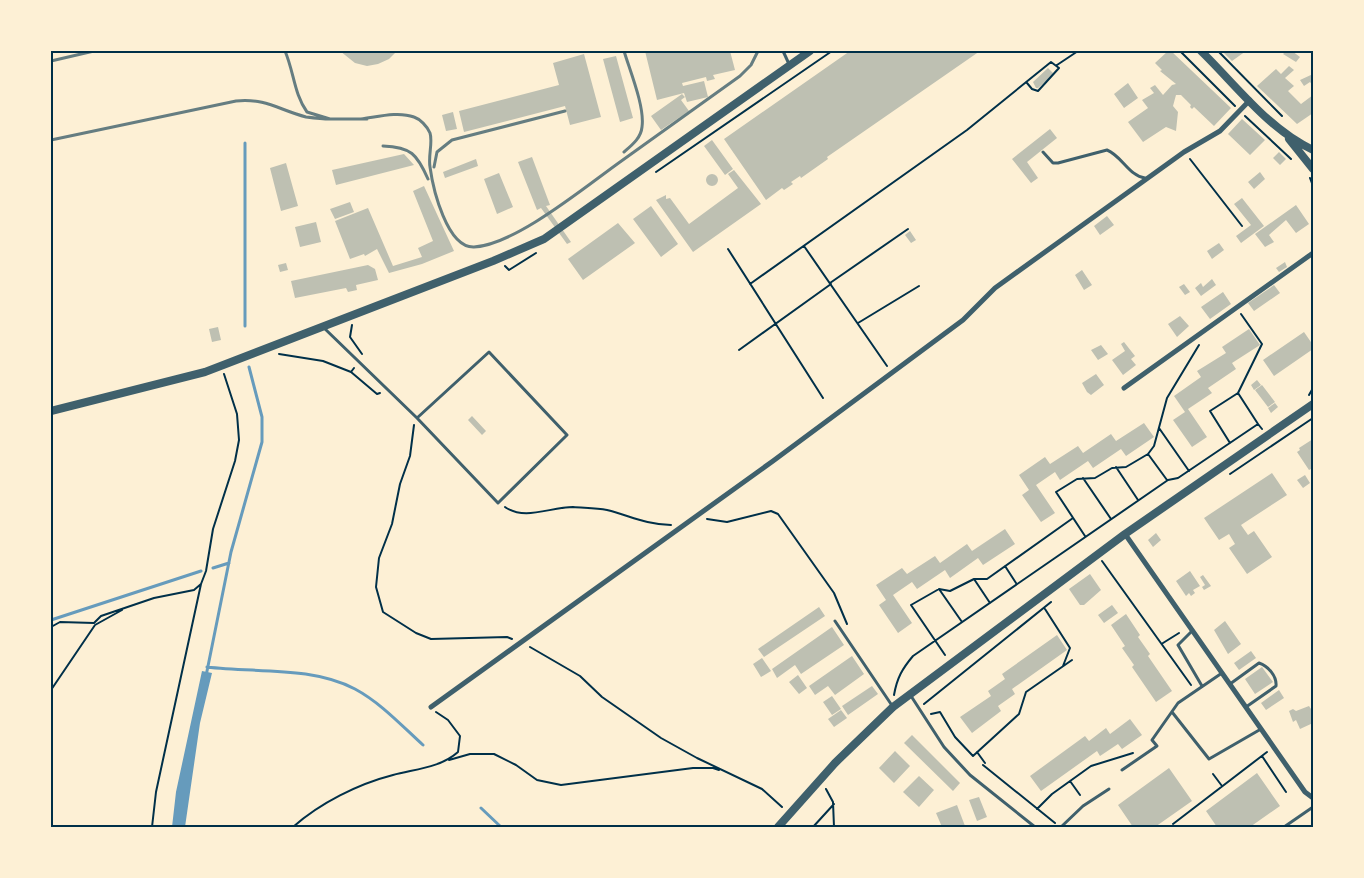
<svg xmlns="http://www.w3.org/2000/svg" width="1364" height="878" font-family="'Crimson Pro',serif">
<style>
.water{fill:#669bbc}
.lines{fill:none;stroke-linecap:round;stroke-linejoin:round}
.stream{stroke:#669bbc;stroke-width:3}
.building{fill:#bec0b2}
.path{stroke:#003049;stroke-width:2}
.service{stroke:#3f606c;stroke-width:3}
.minor{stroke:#3f606c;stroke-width:5}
.tertiary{stroke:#3f606c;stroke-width:8}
.rail{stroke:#657d81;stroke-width:3}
.neatline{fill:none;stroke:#003049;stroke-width:2}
</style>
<rect width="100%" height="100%" fill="#fdf0d5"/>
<path class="water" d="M202 671 212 673 200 723 185 827H172L176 792Z"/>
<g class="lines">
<path class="stream" d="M245 143V326
M213 568 229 563
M51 620 201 571
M207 667C255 673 311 666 355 689 381 703 402 726 423 745
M206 676 231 552 262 442V417L249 367
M481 808 501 827"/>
</g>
<path class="building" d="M340 51H397L389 59 378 64 367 66 355 63Z
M645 51H730L735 70 713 75 715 79 707 81 706 77 682 83 683 86 704 81 708 97 687 102 684 93 657 100Z
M850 51H980L827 157 828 159 801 178 800 176 791 182 793 184 784 190 782 188 766 200 724 139Z
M1168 51H1171L1231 108 1214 126 1194 107 1192 109 1190 107 1191 105 1181 95H1176L1173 106 1178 112 1176 131 1166 127 1143 142 1128 122 1148 108 1142 100 1154 93 1150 88 1155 85 1163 95 1172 85 1176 84 1160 71 1162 70 1155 63Z
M1222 51H1246L1232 61Z
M1286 51H1292L1300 57 1296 62 1283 54Z
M584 54 601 117 570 125 565 106 464 132 459 111 559 85 553 63Z
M616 56 633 118 620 122 603 59Z
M1289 66 1294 70 1285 78 1294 86 1288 91 1301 104 1313 95V113L1297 124 1257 86 1276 69 1281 74Z
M1048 68 1054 74 1038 88H1036L1033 82Z
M1313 74V86L1310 82 1304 86 1300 80Z
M1128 83 1138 98 1124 108 1114 94Z
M682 94 685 97 681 100 689 111 661 130 651 116Z
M453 112 457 129 446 131 442 115Z
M1242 119 1265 140 1250 155 1228 134Z
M1050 129 1057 138 1027 162 1038 178 1031 183 1012 159Z
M712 140 733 169 725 175 704 146Z
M1279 152 1286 159 1280 165 1273 158Z
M404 154 414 165 336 185 332 170Z
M532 157 550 205 546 206 571 242 567 244 541 208 537 210 518 162Z
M476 159 478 166 445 178 443 172Z
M286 163 298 206 281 211 270 168Z
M734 170 761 204 693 252 656 200 666 195V199L670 198 689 224 738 188 728 174Z
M1260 172 1265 179 1254 189 1248 182Z
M499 173 513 207 497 214 484 179Z
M706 180a6 6 0 1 1 12 0a6 6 0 1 1-12 0Z
M424 186 454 251 422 264 389 273 377 249 365 256 364 254 350 259 335 221 368 208 393 266 422 257 418 248 433 241 413 191Z
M1242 198 1264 226 1241 243 1236 236 1251 225 1234 204Z
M350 202 354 212 335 219 330 209Z
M1296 205 1309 224 1296 233 1286 220 1269 235 1274 242 1265 247 1255 234Z
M651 206 678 244 661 257 633 219Z
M1107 216 1114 225 1100 235 1094 226Z
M316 222 321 242 300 247 295 227Z
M618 223 635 243 583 280 568 259Z
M910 231 916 240 911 243 905 235Z
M1219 243 1224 250 1212 259 1207 251Z
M1285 262 1287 267 1279 272 1276 268Z
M286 263 288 270 280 272 278 265Z
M368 265 375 269 378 280 356 285 357 290 348 292 346 288 295 298 291 281Z
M1082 270 1092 285 1084 290 1075 275Z
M1212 279 1216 285 1201 296 1195 288 1201 283 1203 287Z
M1184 284 1190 292 1185 295 1179 287Z
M1274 285 1280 293 1254 311 1248 303Z
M1223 292 1231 304 1210 319 1201 307Z
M1180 316 1189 326 1177 337 1168 324Z
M218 327 221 340 212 342 209 329Z
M1249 329 1260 345 1232 363 1236 369 1208 388 1212 393 1188 409 1207 437 1192 447 1173 420 1185 412 1174 396 1201 377 1197 371 1226 353 1222 347Z
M1304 332 1313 345V349L1274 376 1263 360Z
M1124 342 1135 356 1131 359 1136 365 1123 375 1112 360 1125 351 1121 344Z
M1101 345 1108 354 1098 360 1091 350Z
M1096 374 1104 385 1091 395 1087 392 1082 383Z
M1257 380 1261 385 1254 390 1251 385Z
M1262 385 1275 402 1268 407 1255 390Z
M1275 403 1278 407 1271 413 1268 408Z
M472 416 486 431 482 435 468 420Z
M1144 423 1154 437 1126 456 1121 449 1093 468 1088 461 1060 480 1055 472 1036 485 1055 513 1041 522 1022 495 1029 490 1019 475 1045 457 1050 464 1078 446 1083 453 1111 434 1116 441Z
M1313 439V468L1309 470 1297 452 1300 450 1299 448Z
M1272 473 1287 495 1241 525 1248 535 1254 531 1272 557 1247 574 1229 548 1235 544 1229 534 1219 540 1204 518Z
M1305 475 1310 483 1303 488 1297 480Z
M1005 529 1015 544 983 565 978 558 950 578 945 570 917 589 912 582 893 595 912 623 898 633 879 605 886 600 876 585 902 568 907 574 935 556 940 563 967 544 972 551Z
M1156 533 1161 540 1153 547 1148 540Z
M1190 571 1200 586 1193 590 1195 593 1191 596 1189 593 1186 596 1176 581Z
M1090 574 1101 590 1084 605H1080L1069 589Z
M1203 575 1211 586 1204 590 1202 587 1205 585 1200 577Z
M1112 605 1118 613 1104 623 1098 615Z
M819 607 825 616 764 657 758 649Z
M1126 614 1140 635 1138 637 1150 654 1148 656 1172 691 1156 702 1132 667 1134 665 1122 648 1125 646 1111 625Z
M1225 621 1241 644 1228 654 1214 630Z
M832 627 844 645 801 674 795 665 777 678 772 669Z
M1057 635 1067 650 1012 689 1015 694 998 706 1001 711 972 733 960 717 991 696 988 691 1005 679 1002 674Z
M1251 651 1256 658 1239 670 1234 663Z
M852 656 864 674 835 695 828 686 815 695 809 686Z
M762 658 771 671 761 677 753 664Z
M1262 667 1273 682 1255 694 1245 679Z
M798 675 807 688 799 694 789 682Z
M872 686 878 694 848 715 842 706Z
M1279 690 1284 698 1266 710 1261 703Z
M832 696 841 709 832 715 823 702Z
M1309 706 1313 712V723L1300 729 1296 720 1293 722 1289 711 1293 709 1296 711Z
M841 710 847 718 834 727 828 719Z
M1130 719 1142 735 1122 749 1118 744 1100 756 1097 751 1041 791 1030 776 1085 736 1089 741 1106 728 1110 734Z
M912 735 960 783 953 791 904 743Z
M895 751 910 766 894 783 879 768Z
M1169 768 1192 801 1155 827H1133L1118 805Z
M1257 773 1280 806 1250 827H1217L1206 811Z
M919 776 934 790 919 807 903 792Z
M979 797 987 817 977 821 969 800Z
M957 805 965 826 942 827 936 813Z"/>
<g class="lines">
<path class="path" d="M1180 51 1235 106
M1218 51 1282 116
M1057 65 1078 51
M1245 116 1291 159
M1190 159 1242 226
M656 172 832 51
M1310 178 1313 186
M804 246 887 366
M728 249 823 398
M505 266 509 270 536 253
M830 283 908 229
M750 284 967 130 1051 62 1059 68 1038 91 1032 89 1027 83
M858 323 919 286
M352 325 350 337 362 354
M739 350 831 284
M279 354 323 361 351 372 354 368
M351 372 377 394 380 393
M1238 393 1262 344 1241 314
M1309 395 1313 388
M414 425 410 456 400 484 392 524 379 558 376 587 383 612 416 633 431 639 507 637 512 639
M1159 428 1189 471
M1230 443 1210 411 1238 393 1258 424
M1148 454 1167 480
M1116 467 1138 500
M1230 474 1313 418
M1083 478 1111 519
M505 507C525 521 550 507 573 507 584 508 596 508 607 510 631 516 644 524 671 525
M707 519 727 522 771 511 778 514 834 593 847 624
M1085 536 1056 492 1077 479 1095 478 1112 468 1126 467 1148 454 1154 446 1167 398 1199 345
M1102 561 1191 685
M1005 566 1016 583
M974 579 990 603
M939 589 962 622
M1045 609 1070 648 1063 666
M51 627 60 622 94 623 101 616 154 598 194 590 201 584 206 571 213 529 235 461 239 440 237 414 224 374
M1163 643 1179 633
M530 647 580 676 602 697 661 738 697 758 762 789 782 807
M945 655 911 605 939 589 950 591 974 579H987L1073 518
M51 690 95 625 122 610
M894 695C897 678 902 669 913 656L1168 480 1178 478 1258 424 1262 429
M924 704 1051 602
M931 714 940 712 955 737 973 756 1019 714 1026 692 1072 660
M977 752 985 763
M1262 756 1286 792
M449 760 470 754H494L516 765 537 780 561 785 693 768H713L719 770
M983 765 1055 823
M1213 774 1222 786
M1070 781 1080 795
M826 789 833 802 834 827
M1037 809 1052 794 1091 766 1133 753
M1173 824 1267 752
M152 827 156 792 201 584
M293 827C320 803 358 784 393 775 415 769 440 768 458 752L460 736 448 720 436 712
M813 827 834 804"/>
<path class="service" d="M783 51 789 64
M1043 152 1053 163H1058L1107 150C1122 156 1129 176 1145 178
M323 327 417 418 498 503 567 435 489 352 417 418
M835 621 893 707
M1192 631 1178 645 1202 686
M1230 684 1259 663C1268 666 1277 676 1276 686L1246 707
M911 696 944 747 970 775 1035 827
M1172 712 1209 759 1261 729
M1122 770 1157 746 1152 740 1178 703 1222 673
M1061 827 1083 806 1109 789
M1284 827 1313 807"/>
<path class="minor" d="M1124 388 1313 253
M1125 534 1305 792 1313 798
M431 707 773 461 963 320 995 288 1045 252 1184 152 1220 131 1250 100"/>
<path class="tertiary" d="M1201 51C1236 85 1268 129 1313 150
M1289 139 1313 169
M51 411 205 372 493 261 544 239 810 51
M778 827 835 763 893 707 1125 534 1313 404"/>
<path class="rail" d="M285 51C294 72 294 94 307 112L330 119H367
M51 61 94 51
M361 119C377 117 398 111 414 117 420 119 427 126 430 133 433 142 428 156 430 167 433 189 447 248 474 247 515 245 585 187 620 162 660 133 700 105 740 76L751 65 758 51
M51 140 236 101C266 98 279 110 306 117 314 118 322 119 330 119
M383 146C411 147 417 154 428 179
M624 152C632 145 641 138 642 127 645 107 630 71 624 51
M434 167 437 152 452 140 565 111"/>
</g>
<rect width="1364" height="878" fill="none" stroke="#fdf0d5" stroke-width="105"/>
<rect x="52" y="52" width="1260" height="774" class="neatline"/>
</svg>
